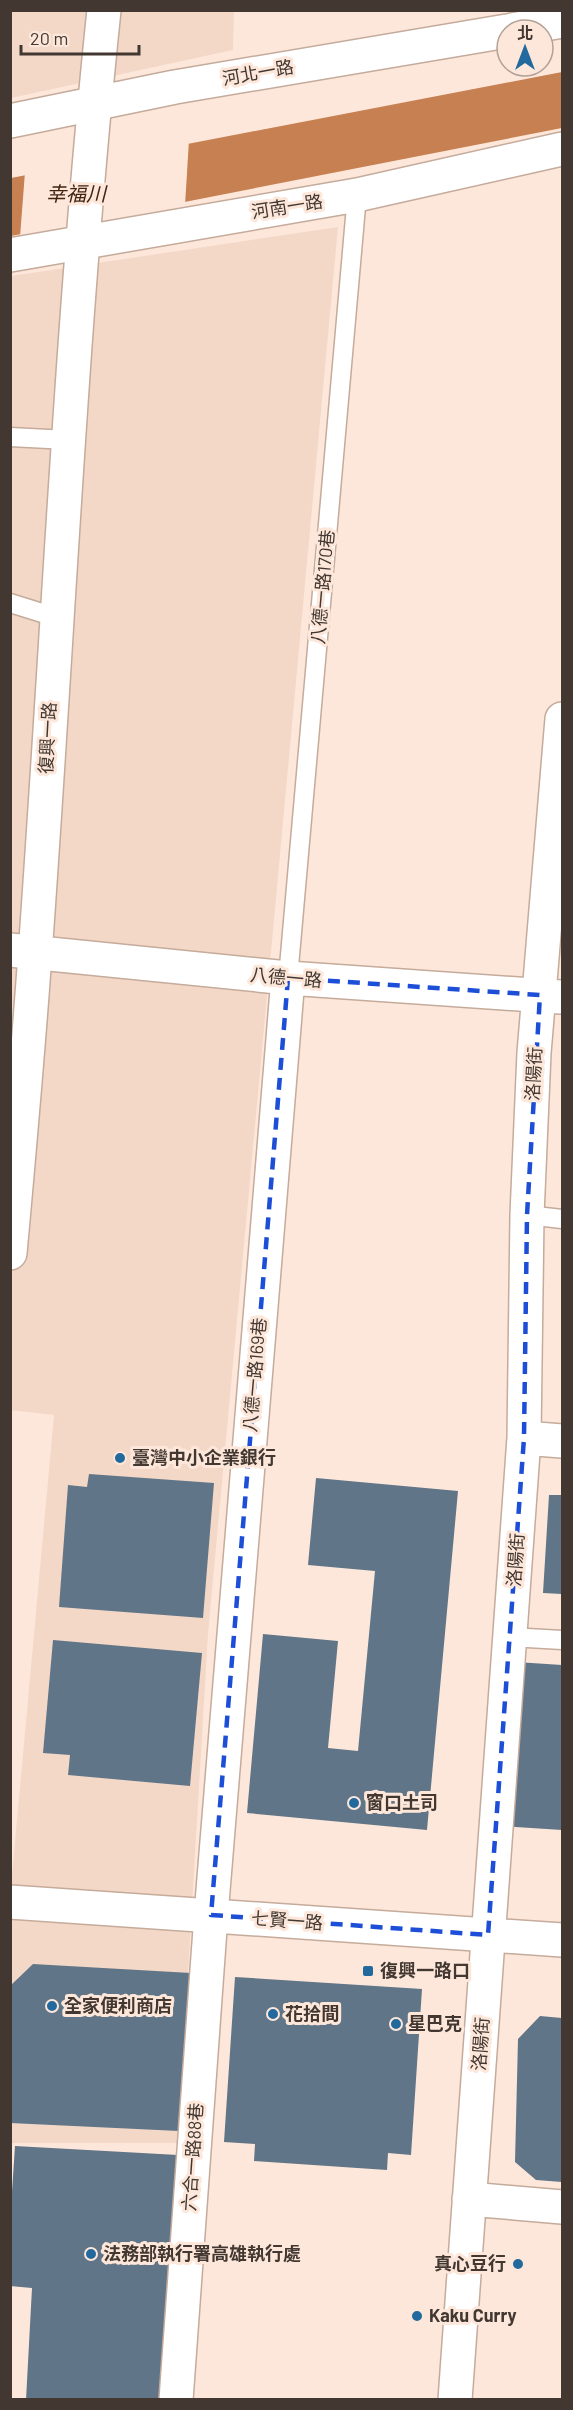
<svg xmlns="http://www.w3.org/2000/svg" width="573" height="2410" font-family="Barlow,'Noto Sans TC',sans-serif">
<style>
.built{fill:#f3d8c8}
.water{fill:#c78051}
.pier{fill:#fde7da}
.building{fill:#607587}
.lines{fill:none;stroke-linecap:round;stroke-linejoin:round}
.service-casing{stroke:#c5ab9b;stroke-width:21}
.minor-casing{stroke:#c5ab9b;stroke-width:36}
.tertiary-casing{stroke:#c5ab9b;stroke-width:36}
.service{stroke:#fff;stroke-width:18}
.minor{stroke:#fff;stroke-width:33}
.tertiary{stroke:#fff;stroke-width:33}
.marked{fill:none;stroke:#1d4ed8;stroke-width:4.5;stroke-dasharray:12 8;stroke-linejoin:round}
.poi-dot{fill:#22699d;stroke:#fde7da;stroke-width:2}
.labels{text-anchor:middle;stroke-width:6;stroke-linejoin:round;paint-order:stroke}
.street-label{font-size:18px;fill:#423831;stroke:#fde7da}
.poi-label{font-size:18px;font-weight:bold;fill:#423831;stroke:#fde7da;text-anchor:start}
.water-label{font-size:20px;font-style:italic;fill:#41230f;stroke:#fde7da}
</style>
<rect width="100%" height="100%" fill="#fde7da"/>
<path class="built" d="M11 11H234L233 50 11 98Z
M338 227 208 1634 178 2143H11V1886L54 1415 10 1410 11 276Z"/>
<path class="water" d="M562 72V128L11 236V178Z"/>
<path class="pier" d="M189 140 185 205 20 237 25 172Z"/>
<path class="building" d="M89 1474 214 1483 203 1618 59 1607 68 1485 87 1487Z
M316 1478 458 1491 427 1830 247 1813 263 1634 338 1641 328 1748 358 1751 375 1571 308 1565Z
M549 1495H562V1594L543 1593Z
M53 1640 202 1653 190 1786 68 1775 70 1755 43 1753Z
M516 1662 562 1665V1830L502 1826Z
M33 1964 191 1973 179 2131 10 2123V1986Z
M235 1977 422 1989 411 2155 388 2153 387 2170 254 2161 255 2144 224 2142Z
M540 2016 562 2018V2182L536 2180 515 2162 518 2039Z
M15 2146 178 2155 164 2400H26L32 2288 10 2286V2222Z"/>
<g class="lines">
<defs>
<path id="service" d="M10 437 68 440
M10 603 55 617
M288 978 357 195
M527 1215 562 1219
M510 1637 562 1640"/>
<path id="minor" d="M512 30 562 21
M10 121 175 87 507 31
M10 255 357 195 562 149
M10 950 288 978 561 997
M524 1438 562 1441
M469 2199 562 2207
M176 2400 211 1915 288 978
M455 2400 524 1438 527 1215 534 1053 562 719"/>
<path id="tertiary" d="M10 1253C19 1154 28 1054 35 954 58 639 71 324 104 10
M10 1902 562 1940"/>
</defs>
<use href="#service" class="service-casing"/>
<use href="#minor" class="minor-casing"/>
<use href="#tertiary" class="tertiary-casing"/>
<use href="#service" class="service"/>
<use href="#minor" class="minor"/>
<use href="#tertiary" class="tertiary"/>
</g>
<path class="marked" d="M288 978 540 995 527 1215 524 1438 488 1935 211 1915Z"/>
<g class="poi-dot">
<circle cx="120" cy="1458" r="6"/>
<circle cx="354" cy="1803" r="6"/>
<rect x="362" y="1965" width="12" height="12" rx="3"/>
<circle cx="52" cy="2006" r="6"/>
<circle cx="273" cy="2014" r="6"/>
<circle cx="396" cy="2024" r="6"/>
<circle cx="91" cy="2254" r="6"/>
<circle cx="518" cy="2264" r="6"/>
<circle cx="417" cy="2316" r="6"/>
</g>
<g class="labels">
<g class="street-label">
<text transform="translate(258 73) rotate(-10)" y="6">河北一路</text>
<text transform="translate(287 207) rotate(-9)" y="6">河南一路</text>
<text transform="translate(323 587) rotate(-85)" y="6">八德一路170巷</text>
<text transform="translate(48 738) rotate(-87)" y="6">復興一路</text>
<text transform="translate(286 978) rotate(5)" y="6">八德一路</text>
<text transform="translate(534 1074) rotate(-87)" y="6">洛陽街</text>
<text transform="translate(255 1375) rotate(-85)" y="6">八德一路169巷</text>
<text transform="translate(516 1560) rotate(-86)" y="6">洛陽街</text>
<text transform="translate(287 1921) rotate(4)" y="6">七賢一路</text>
<text transform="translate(481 2044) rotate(-86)" y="6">洛陽街</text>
<text transform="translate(193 2157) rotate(-86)" y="6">六合一路88巷</text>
</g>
<g class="poi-label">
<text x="132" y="1464">臺灣中小企業銀行</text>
<text x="366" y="1809">窗口土司</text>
<text x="380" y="1977">復興一路口</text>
<text x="64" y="2012">全家便利商店</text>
<text x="285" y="2020">花拾間</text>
<text x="408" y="2030">星巴克</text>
<text x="103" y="2260">法務部執行署高雄執行處</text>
<text x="506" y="2270" text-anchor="end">真心豆行</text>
<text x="429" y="2322">Kaku Curry</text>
</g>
<g class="water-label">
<text x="76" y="201">幸福川</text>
</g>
</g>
<rect width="573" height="2410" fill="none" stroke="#423831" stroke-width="24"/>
<g transform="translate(525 48)"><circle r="28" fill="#fde7da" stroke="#b2a196" stroke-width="1.5"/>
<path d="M0-4.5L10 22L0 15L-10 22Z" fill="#22699d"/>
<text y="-9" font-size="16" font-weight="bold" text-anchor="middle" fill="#423831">北</text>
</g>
<path d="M21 45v9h118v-9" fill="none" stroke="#423831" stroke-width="3"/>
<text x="30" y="45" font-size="18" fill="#423831" stroke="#fde7da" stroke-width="4.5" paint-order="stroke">20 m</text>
</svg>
